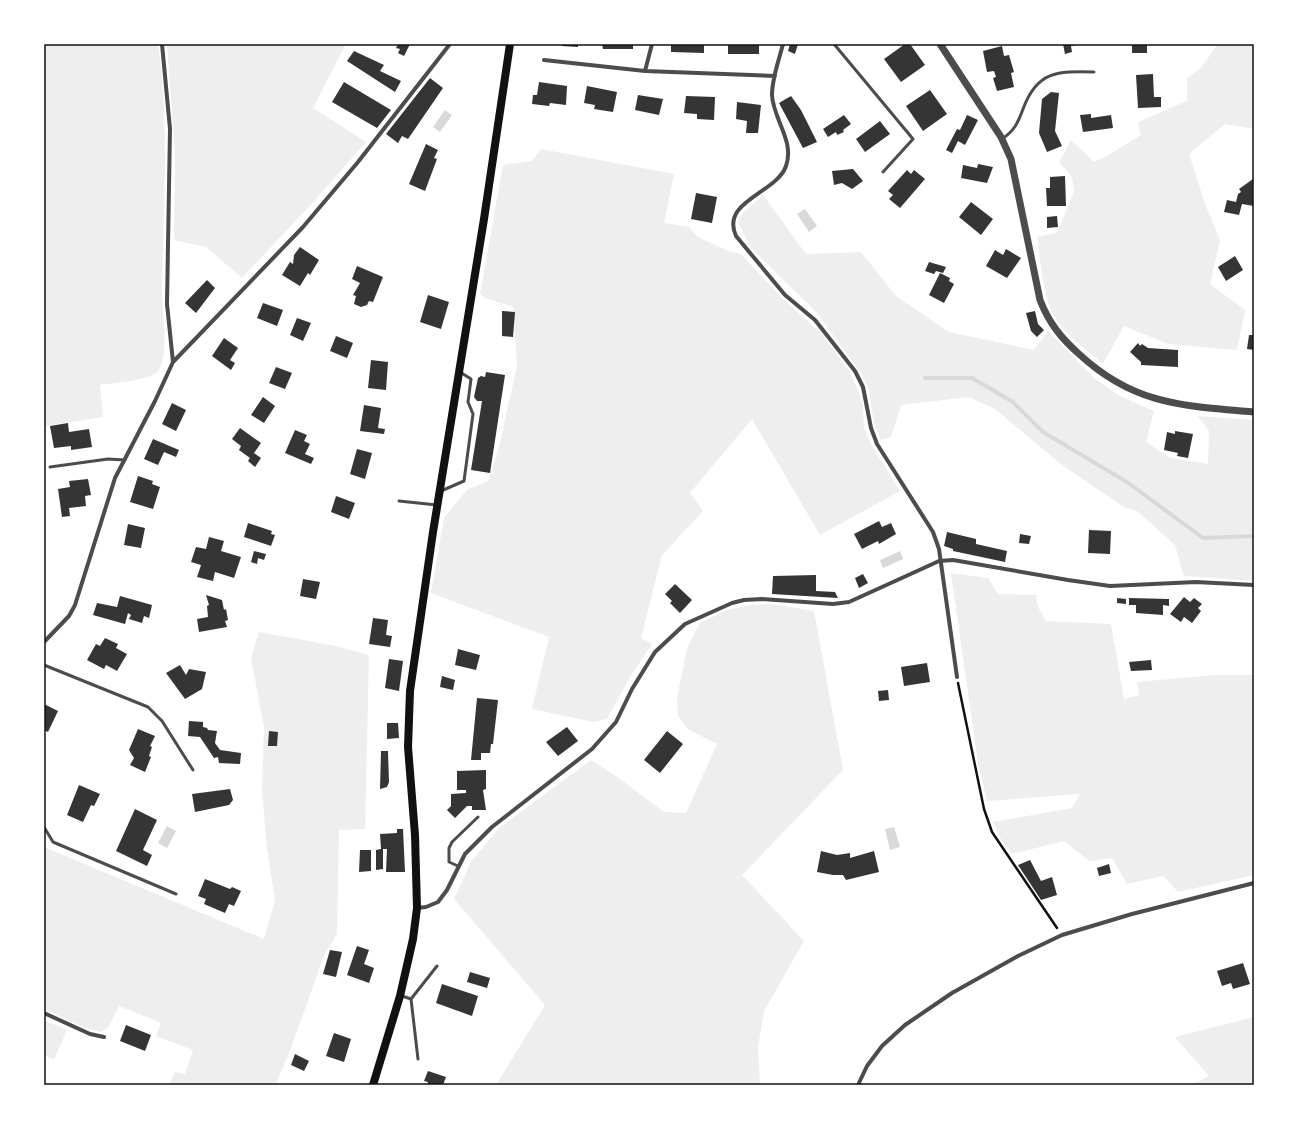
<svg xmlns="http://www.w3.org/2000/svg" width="1298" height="1129" font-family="'Asap Condensed',sans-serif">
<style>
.green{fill:#eee}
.water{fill:#d9d9d9}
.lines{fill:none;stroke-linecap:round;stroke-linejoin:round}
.stream{stroke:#d9d9d9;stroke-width:4}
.building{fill:#353535}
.path{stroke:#111;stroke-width:2.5}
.service{stroke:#4c4c4c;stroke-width:3}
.minor{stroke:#4c4c4c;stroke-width:4}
.tertiary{stroke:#4c4c4c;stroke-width:7}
.secondary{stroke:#111;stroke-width:8}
.neatline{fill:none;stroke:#111;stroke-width:1.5}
</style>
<rect width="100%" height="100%" fill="#fff"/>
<path class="green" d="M44 44H158C170 127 163 209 162 293 162 314 170 352 158 371 152 380 112 383 100 385L103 417 44 426Z
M167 44H346L313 108 366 142 316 199 242 278 206 247 174 240 175 155Z
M1218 44H1254V129L1225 124 1189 154 1205 204 1220 240 1210 284 1245 310 1237 350 1168 344 1124 326 1103 364C1086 349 1063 334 1052 312 1042 293 1041 260 1037 237L1057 233 1074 192 1072 177 1059 162 1071 140 1094 162 1107 156 1141 135 1138 122 1187 101V78L1201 68Z
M541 149 674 174 664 223 689 227 698 237 730 252 741 254 783 299 821 333 849 371 857 387 863 406 864 428 872 446 900 491 820 535 752 419 690 493 703 511 662 555 641 638 652 644 630 677 607 719 594 722 532 709 549 637 431 593 444 518 467 490 488 481 499 447 517 366 513 307 485 298 480 294 503 165 532 161Z
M763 195 806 254 861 252 896 296 949 332 1034 350 1048 331 1094 378 1120 396 1154 411 1146 442 1171 458 1208 464 1209 431 1198 416 1254 420V581L1184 576 1175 545 1137 511 1124 507 1062 465 995 409 969 397 901 405 891 437 881 440 874 424 869 390 862 375 817 313 750 247 738 222 742 214Z
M951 573 988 578 998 594 1036 595 1038 607 1046 621 1111 624 1124 699 1139 695 1137 682 1215 675H1254V875L1178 892 1163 876 1127 884 1112 858 1089 861 1064 841 1012 854 1000 838 993 822 1072 808 1080 794 987 801 978 763Z
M772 604 814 611 843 770 742 875 804 941 764 1011 758 1047 760 1085H496L545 1005 454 899 471 862 499 828 591 760 616 776 664 812 686 813 717 744 689 730 678 716 677 698 687 648 700 623 727 610 750 605Z
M259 632 336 646 369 655 365 829 339 830 337 934 324 956 288 1056 275 1085H169L175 1072 185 1074 193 1050 156 1036 161 1023 119 1006 108 1028 100 1032 83 1027 44 1009V847L264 939 275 900 267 849 262 791 264 727 251 658Z
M1254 1017V1085H1192L1209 1076 1175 1037Z
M44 1020 67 1030 54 1060 44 1055Z"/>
<path class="water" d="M445 110 452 115 440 132 433 127Z
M805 209 817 226 809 232 797 214Z
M900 551 903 559 883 568 880 560Z
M167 826 176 831 167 848 158 843Z
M894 827 900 847 890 850 885 829Z"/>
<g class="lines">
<path class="stream" d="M925 378H972L1013 402 1043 432 1127 482 1203 538 1254 536"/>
</g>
<path class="building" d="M398 44H410L404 56 398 53 400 49 396 48Z
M562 44H578V47L562 46Z
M602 44H633V49H603Z
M671 44H704V53L671 52Z
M728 44H759V54H728Z
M790 44H798L795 54 788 51Z
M905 44H910L925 65 901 82 884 59Z
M1063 44H1076V45L1071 46 1072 52 1065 54Z
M1132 44H1147V53H1132Z
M1002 46 1004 56 1009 55 1014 72 1011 73 1014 87 997 91 993 78 996 77 994 71 987 72 983 51Z
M354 51 384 65 380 71 401 81 395 92 347 61Z
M1153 74 1154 97H1161V107L1138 108 1136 75Z
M430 78 443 88 408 139 402 136 398 143 386 134Z
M344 82 391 110 377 128 332 102Z
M539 82 567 86 566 105 550 103 549 106 532 104 533 95H537Z
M587 86 617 92 613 112 594 109 595 105 584 103Z
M930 90 947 114 923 131 906 106Z
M1051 92 1059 93 1055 131 1062 146 1047 152 1039 133 1042 99Z
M638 95 663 99 659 115 635 110Z
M686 96 715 97 714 120 697 119V114L684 113Z
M791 96 801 110 817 142 803 148 779 103Z
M737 102 761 105 758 133H746L747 121 736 119Z
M1091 114V118L1111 115 1113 128 1083 132 1080 115Z
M844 115 851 124 843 130 844 132 837 135 836 132 828 137 823 129Z
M967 115 978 120 965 145 958 141 952 153 946 150 957 129 960 130Z
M880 121 890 134 865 152 856 139Z
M426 144 438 150 434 158 437 159 425 191 409 184Z
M978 164 993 167 987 183 961 178 963 165 977 168Z
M853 169 863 181 852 189 842 183 834 185 832 171Z
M907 170 911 174 914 170 925 179 900 208 889 199 893 195 888 191Z
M1065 176 1066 206H1047L1046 188H1050V177Z
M1253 179 1254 206 1242 204 1239 215 1224 212 1227 200 1236 202 1238 194 1241 192 1239 189Z
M696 193 717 197 712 223 691 219Z
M971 202 993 219 981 235 959 217Z
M1057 216 1058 227 1047 228V217Z
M300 247 319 260 310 275 308 273 300 286 282 275 290 262 293 264 294 255Z
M1006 249 1021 258 1007 278 986 266 995 250 1003 255Z
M1235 256 1243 270 1226 281 1218 267Z
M929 262 946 267 943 273 936 271 934 274 925 271Z
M357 266 383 277 373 302 369 301 367 305 361 307 354 304 356 296 353 295 360 283 352 279Z
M940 273 950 278 949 281 954 284 944 303 929 295Z
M207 280 215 288 196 313 185 303Z
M428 295 449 302 441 329 420 322Z
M263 303 283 310 277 326 257 318Z
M502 311 515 312 513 337 502 336Z
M1035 311 1038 324 1044 330 1037 337 1031 331 1026 313Z
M297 318 311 323 303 341 290 335Z
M1249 335H1254V350L1247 349Z
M336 336 353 343 347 358 330 351Z
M224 338 238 348 230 360 235 363 231 370 212 356Z
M1138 343 1140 346 1142 344 1148 348 1178 350V367L1141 365V362L1130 352Z
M371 360 388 362 386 390 368 388Z
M276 367 292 373 285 389 269 383Z
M486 372 505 375 490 473 471 470 482 401H477L474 397 478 378 481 376 485 377Z
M263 397 275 406 264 423 251 415Z
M172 403 186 410 176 431 162 424Z
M364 405 381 408 378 428 385 429 384 434 360 431Z
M68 423 69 432 89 429 92 447 71 450V446L54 448 50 426Z
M240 428 261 443 254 453 261 458 255 467 248 461 250 458 239 450 241 446 232 439Z
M295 430 307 435 304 441 310 444 305 454 314 458 311 464 285 453Z
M1175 431 1193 434 1188 458 1177 456 1178 453 1164 450 1167 432 1175 434Z
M153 439 179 450 176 457 164 452 158 465 144 459Z
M357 449 372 453 365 479 350 474Z
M138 476 153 481 152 484 160 487 153 509 130 502Z
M88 479 91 495 85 496 86 506 69 508 70 516 62 517 58 489 70 487 69 481Z
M336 496 355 503 349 519 331 512Z
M879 521 882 527 891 523 896 534 879 544 878 541 862 549 854 534Z
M248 523 272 531 271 534 275 535 271 546 244 537Z
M128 524 145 528 141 548 124 545Z
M1089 530 1111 531 1110 554 1088 553Z
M947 532 976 539V544L1007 551 1005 562 953 551V549L944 546Z
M1020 534 1031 536 1029 544 1019 543Z
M209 537 224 541 221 551 241 557 234 578 215 572 213 581 197 577 201 565 191 562 196 547 206 549Z
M254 551 266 554 264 560 258 558 257 564 251 562Z
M863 574 868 583 859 588 855 578Z
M816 575V591L835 592 838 598 772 594 773 576Z
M303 579 320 582 316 599 300 596Z
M675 584 692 600 680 613 670 603 672 601 665 594Z
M206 595 222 600 224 610 226 609 228 620 225 621 227 627 199 632 197 619 208 617 207 606 209 605Z
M120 596 152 605 149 618 144 616 142 623 129 619 131 615 128 613 125 624 93 615 97 603 117 607Z
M1184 597 1190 602 1194 598 1202 604 1198 608 1201 611 1192 623 1184 617 1181 622 1170 614Z
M1117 598 1126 599V604L1117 603Z
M1129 598 1169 599V606L1163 605V615L1136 613V605H1129Z
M373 618 388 620 386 635 392 636 390 647 369 644Z
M105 638 118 644 116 648 127 654 117 671 106 665 104 669 87 660 96 644 100 646Z
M458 649 480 655 476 670 455 665Z
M389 659 403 661 399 691 385 688Z
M1151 660 1152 670 1131 671 1129 662Z
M927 663 930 682 904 686 901 667Z
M180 665 186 675 189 669 206 672 202 689 185 699 166 673Z
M442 676 455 680 453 690 440 687Z
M888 690 889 700 879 701 878 691Z
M477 698 498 700 493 744H491L490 753H481V760H471Z
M44 704 58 711 48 732 44 730Z
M189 721 203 722V727L207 728 208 730 217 731 215 743 220 750 241 753 240 764 219 763 218 757 214 758 200 737 188 736Z
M387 723H398L399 738 387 739Z
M567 727 578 741 558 756 546 742Z
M138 729 155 736 150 746 152 747 149 756 151 757 145 772 130 765 134 758 129 750Z
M269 731 278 732 277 746H268Z
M667 731 683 744 660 773 644 760Z
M381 751H388L389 782 387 787 380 789Z
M486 770V789L483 790 486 810H472V806H467L455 818 447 810 451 806V794L466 793V790H457V771Z
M79 785 100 794 94 806 91 805 83 822 67 815Z
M230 789 233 800 229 805 195 812 192 794Z
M135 809 157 820 143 850 152 855 147 866 116 851Z
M397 829H403L405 872H386L387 849H383V869L376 870V850L381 849 380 834 397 833Z
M360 850H371V871L359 872Z
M821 851 837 855 850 853V858L874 851 879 872 846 880 843 875H833L817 872Z
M1030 860 1041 881 1052 877 1057 895 1041 900 1018 865Z
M1109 864 1111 873 1099 876 1097 868Z
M205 879 230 889 232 887 241 891 234 906 229 904 225 913 204 904 206 899 198 896Z
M357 946 369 950 364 964 374 968 369 983 347 975Z
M330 950 342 952 336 977 323 974Z
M1243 963 1250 984 1233 989 1231 983 1222 986 1217 971Z
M470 972 490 978 487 988 467 982Z
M442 984 478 996 472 1016 436 1003Z
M126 1025 151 1035 145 1051 120 1041Z
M334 1033 351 1039 344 1062 326 1056Z
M295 1054 309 1061 304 1071 291 1065Z
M428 1071 446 1077 443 1085H427L428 1082 424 1081Z"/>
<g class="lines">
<path class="path" d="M958 683 984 809 992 832 1057 928"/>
<path class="service" d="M834 44 913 139 883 172
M1002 139C1014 131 1018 123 1023 109 1037 71 1057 71 1094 72
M50 467 108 459 125 460
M441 491 464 481 473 414 468 402 471 379 460 372
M399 501 437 505
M44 665 148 707 162 721 193 770
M44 827 53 842 176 894
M458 866 449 862V848L452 842 478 817
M402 996 411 999 418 1059
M411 999 437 966"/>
<path class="minor" d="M162 44 170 129 167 304 173 362
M783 44C779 60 772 78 772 95 773 119 795 141 786 166 777 193 720 201 736 236L785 295 815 320 855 371 863 387 871 428 877 444 933 532 939 549 957 677
M544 60 645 71 775 76
M645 71 652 44
M44 642 69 616 75 605 115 478 155 401 173 362 303 227 358 162 450 44
M417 908 426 907 438 902 447 890 465 854 492 827 592 749 616 722 632 689 655 652 685 624 732 603 744 600 762 599 833 604 849 602 926 567 939 561 953 560 1068 580 1110 586 1196 582 1254 585
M44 1013 90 1034 104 1037
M858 1085 867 1066 882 1046 905 1025 952 993 1018 956 1062 935 1132 914 1254 883"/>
<path class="tertiary" d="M940 44 1001 137 1011 159 1040 300C1049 323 1061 338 1079 354 1134 405 1183 406 1254 412"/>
<path class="secondary" d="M373 1085 400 996 413 939 417 908 415 835 408 747 410 691 433 532 484 219 510 44"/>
</g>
<rect width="1298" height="1129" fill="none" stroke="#ffffff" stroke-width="90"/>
<rect x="45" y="45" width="1208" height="1039" class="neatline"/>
</svg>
